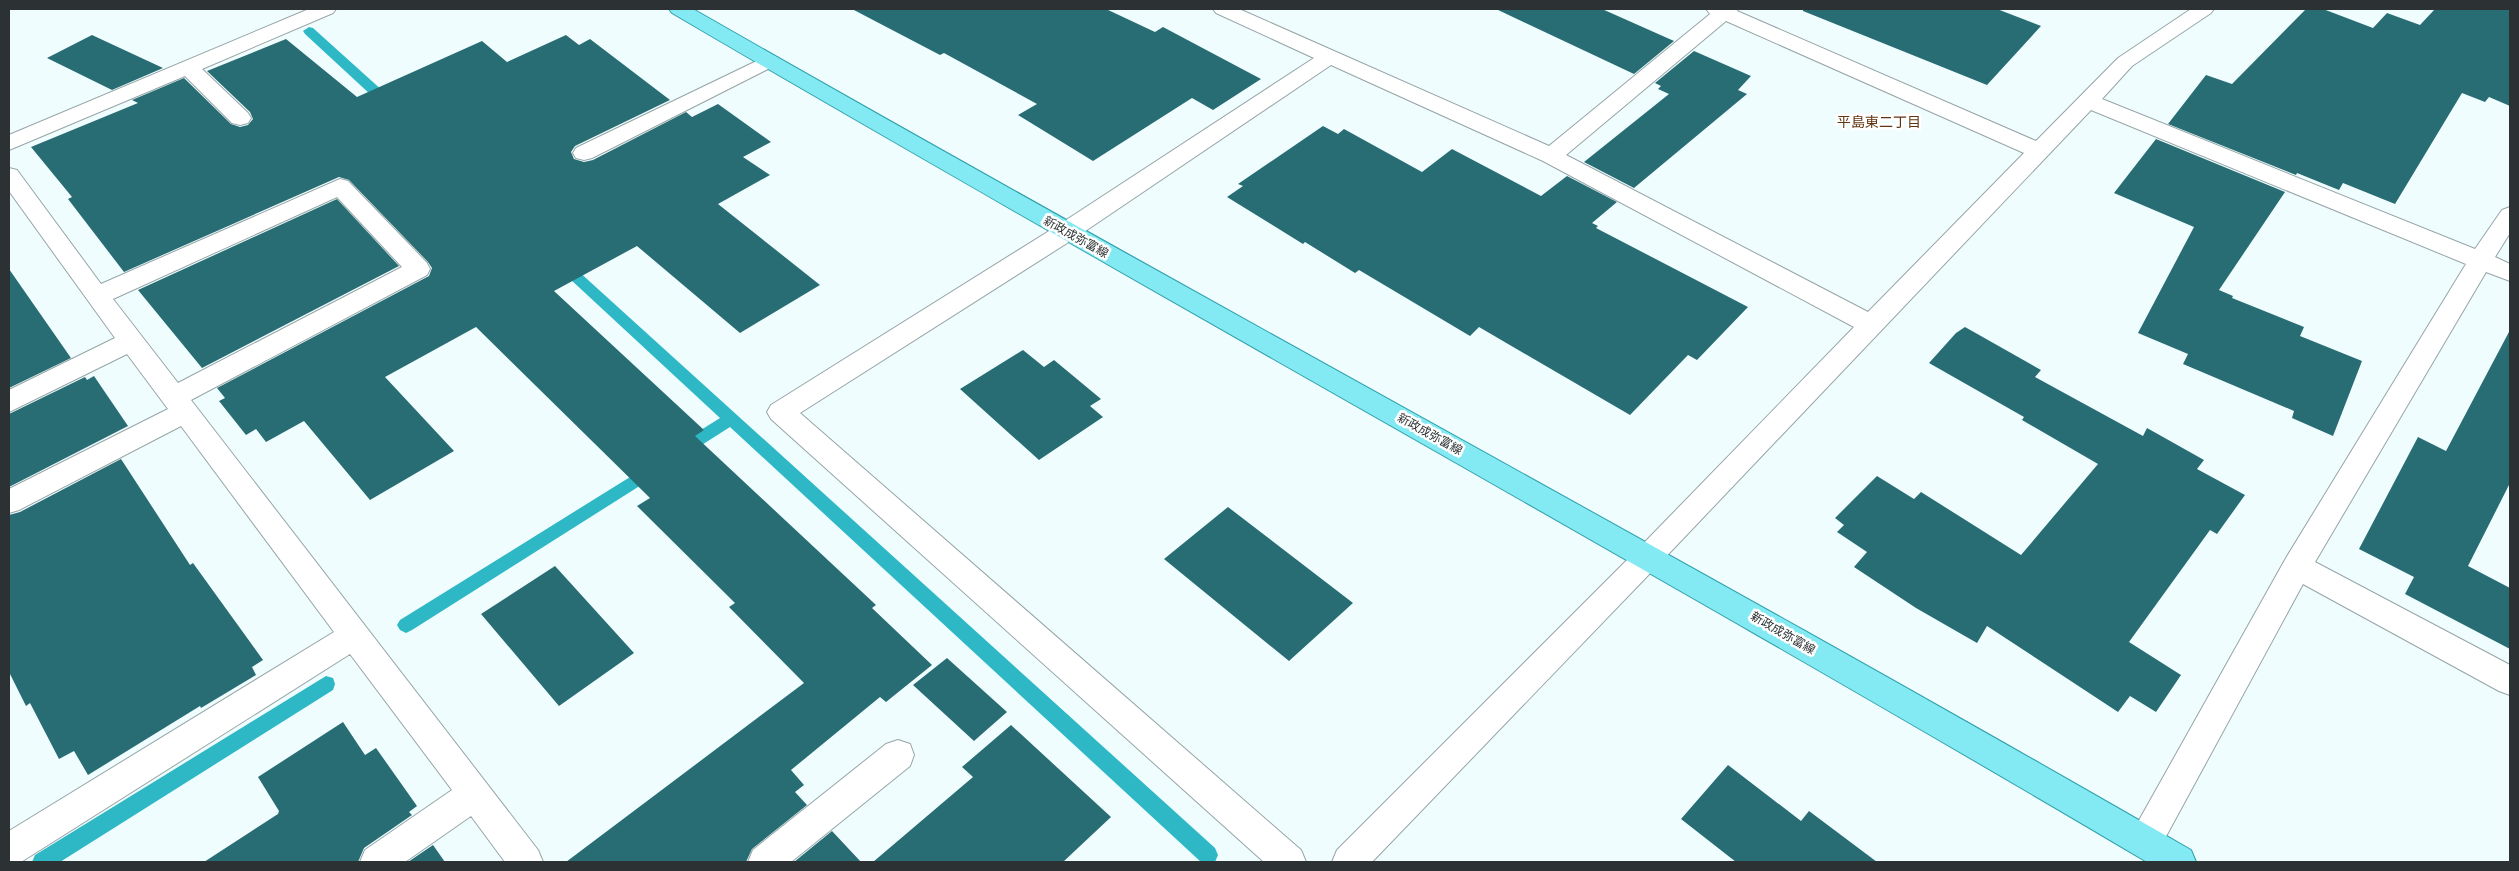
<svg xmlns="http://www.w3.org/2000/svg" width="2519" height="871" font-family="'Titillium Web','Noto Sans JP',sans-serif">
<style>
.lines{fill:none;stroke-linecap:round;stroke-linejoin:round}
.stream{fill:#2eb8c5;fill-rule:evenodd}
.building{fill:#296d74}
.minor-casing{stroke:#96a5a7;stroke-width:2}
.major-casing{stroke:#2f9faa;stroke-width:2}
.minor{fill:#fff;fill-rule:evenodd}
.major{fill:#83e9f2;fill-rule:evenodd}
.labels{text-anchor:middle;stroke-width:5;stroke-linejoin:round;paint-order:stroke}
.street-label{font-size:12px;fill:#2c3233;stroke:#fff}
.neighbourhood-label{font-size:14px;fill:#623512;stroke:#fff}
</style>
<rect width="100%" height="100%" fill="#f0fdfe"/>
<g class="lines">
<path class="stream" d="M309 27 313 28 394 101 395 104 394 107H384L305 34 303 31Z
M561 258 566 260 1215 848 1218 855 1215 862H1201L730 427 686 455 680 457 674 455 672 451 674 447 720 418 556 266 554 263 556 260Z
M651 464 657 465 659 470 657 475 412 630 406 633 400 630 397 625 400 620Z
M326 676 333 678 335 684 333 690 60 862H32L35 855Z"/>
</g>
<path class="building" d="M852 9H1106L1155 32 1163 27 1261 79 1213 110 1192 98 1093 161 1018 115 1037 104 944 53 940 55Z
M1496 9H1602L1674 41 1634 74Z
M1803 9H1997L2041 26 1987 85 1803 11Z
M2306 9H2323L2373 28 2387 13 2420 25 2435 9H2510V106L2489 97 2485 102 2462 93 2395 204 2343 183 2339 190 2297 173 2296 175 2168 124 2206 75 2232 84Z
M92 35 163 68 112 90 47 58Z
M566 35 579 45 590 39 670 100 575 146 571 152 574 159 584 162 593 160 686 112 692 117 718 104 771 142 743 157 770 175 718 204 820 285 740 333 637 246 554 291 704 430 695 436 876 605 872 608 932 665 886 702 880 697 791 770 804 785 795 792 807 805 752 849 746 862H566L804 683 729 607 735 603 637 506 650 498 476 327 385 377 454 451 370 500 304 421 266 442 256 429 246 435 219 401 225 398 217 388 429 276 432 268 428 262 349 180 339 177 124 272 68 199 72 197 31 147 138 103 132 100 184 78 231 124 240 127 248 125 253 119 250 112 207 71 286 39 357 97 482 41 507 62Z
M1694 51 1751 76 1738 90 1747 94 1634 188 1584 162 1669 94 1658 89 1661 86 1655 83Z
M1323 126 1338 134 1344 129 1422 172 1452 149 1541 196 1567 176 1617 202 1592 223 1598 226 1596 228 1748 307 1697 360 1688 355 1630 415 1479 327 1470 336 1359 270 1355 273 1305 242 1303 244 1227 197 1243 186 1238 184Z
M2156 139 2285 192 2219 290 2233 296 2232 298 2304 327 2300 336 2362 361 2333 436 2292 418 2294 411 2183 364 2188 354 2138 333 2194 227 2114 193Z
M337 199 399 266 202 368 138 290Z
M9 269 71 358 9 388Z
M1965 327 2041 370 2035 377 2143 436 2147 428 2204 460 2197 469 2245 495 2217 534 2210 530 2129 642 2181 675 2156 712 2130 696 2118 712 1987 626 1977 643 1916 608 1854 567 1867 552 1837 532 1844 525 1835 518 1877 476 1914 499 1921 492 2021 555 2098 464 2022 420 2024 417 1929 363 1956 333Z
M2510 330V483L2468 566 2510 588V649L2405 594 2414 577 2359 549 2418 437 2446 451Z
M1023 350 1044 367 1054 360 1101 399 1090 406 1103 417 1039 460 960 389Z
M94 376 128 426 9 487V414L85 377 87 380Z
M121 459 190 565 193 563 263 660 252 667 256 675 201 708 200 706 88 775 74 751 59 759 30 703 26 706 9 672V515L20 512Z
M1228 507 1353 603 1289 661 1164 559Z
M555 566 634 653 559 706 481 614Z
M947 658 1007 712 974 741 913 685Z
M343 722 365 755 376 748 417 806 409 812 412 815 364 848 358 862H204L278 814 279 811 258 777Z
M1011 725 1111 817 1063 862H873L973 777 962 767Z
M1728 765 1801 821 1809 811 1877 862H1736L1681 819Z
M832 831 861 862H794Z
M433 845 445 862H408Z"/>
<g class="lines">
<defs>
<path id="minor" d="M309 9H336L333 13 202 69 248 113 251 118 248 123 240 125 232 123 185 76 9 150V135Z
M1213 9H1239L1549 146 1710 14 1706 9H1738L1737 11 2036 141 2118 58 2191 9H2214L2211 13 2132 66 2102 99 2475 249 2502 210 2510 207V233L2495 257 2510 264V281L2486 272 2315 562 2510 665V695L2499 691 2303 584 2157 853 2145 858 2133 853 2128 842 2133 831 2286 558 2466 264 2091 110 1659 564 1372 862H1332L1337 850 1639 548 1854 327 1543 161 1331 65 1075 238 800 413 1301 850 1306 862H1264L771 419 767 412 771 405 1057 226 1314 58 1216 13ZM1726 21 2024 153 1868 312 1566 155Z
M769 55 776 57 780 61 776 65 592 158 584 160 576 158 573 153 576 148Z
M9 168 17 170 101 284 340 179 348 181 427 263 430 269 427 275 191 400 538 850 543 862H505L471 816 405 862H360L365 850 452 790 350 654 21 862H9V831L334 632 181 426 19 510 9 513V489L168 409 127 354 9 412V390L115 338 9 191ZM337 197 402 267 178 383 113 299Z
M898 740 910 744 914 755 910 766 791 862H748L753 850 886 744Z"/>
<path id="major" d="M669 9H693C1190 294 1695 564 2191 850L2196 862H2147C1659 573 1162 300 672 13Z"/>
</defs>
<use href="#minor" class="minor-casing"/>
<use href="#major" class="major-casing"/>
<use href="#minor" class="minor"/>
<use href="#major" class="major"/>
</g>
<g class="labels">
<g class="street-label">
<text transform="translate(1076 237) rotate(29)" y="4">新政成弥富線</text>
<text transform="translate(1430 434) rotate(29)" y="4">新政成弥富線</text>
<text transform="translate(1783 633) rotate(30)" y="4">新政成弥富線</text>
</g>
<g class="neighbourhood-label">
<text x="1879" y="127">平島東二丁目</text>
</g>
</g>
<rect width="2519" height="871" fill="none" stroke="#2c3233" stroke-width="20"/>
</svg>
